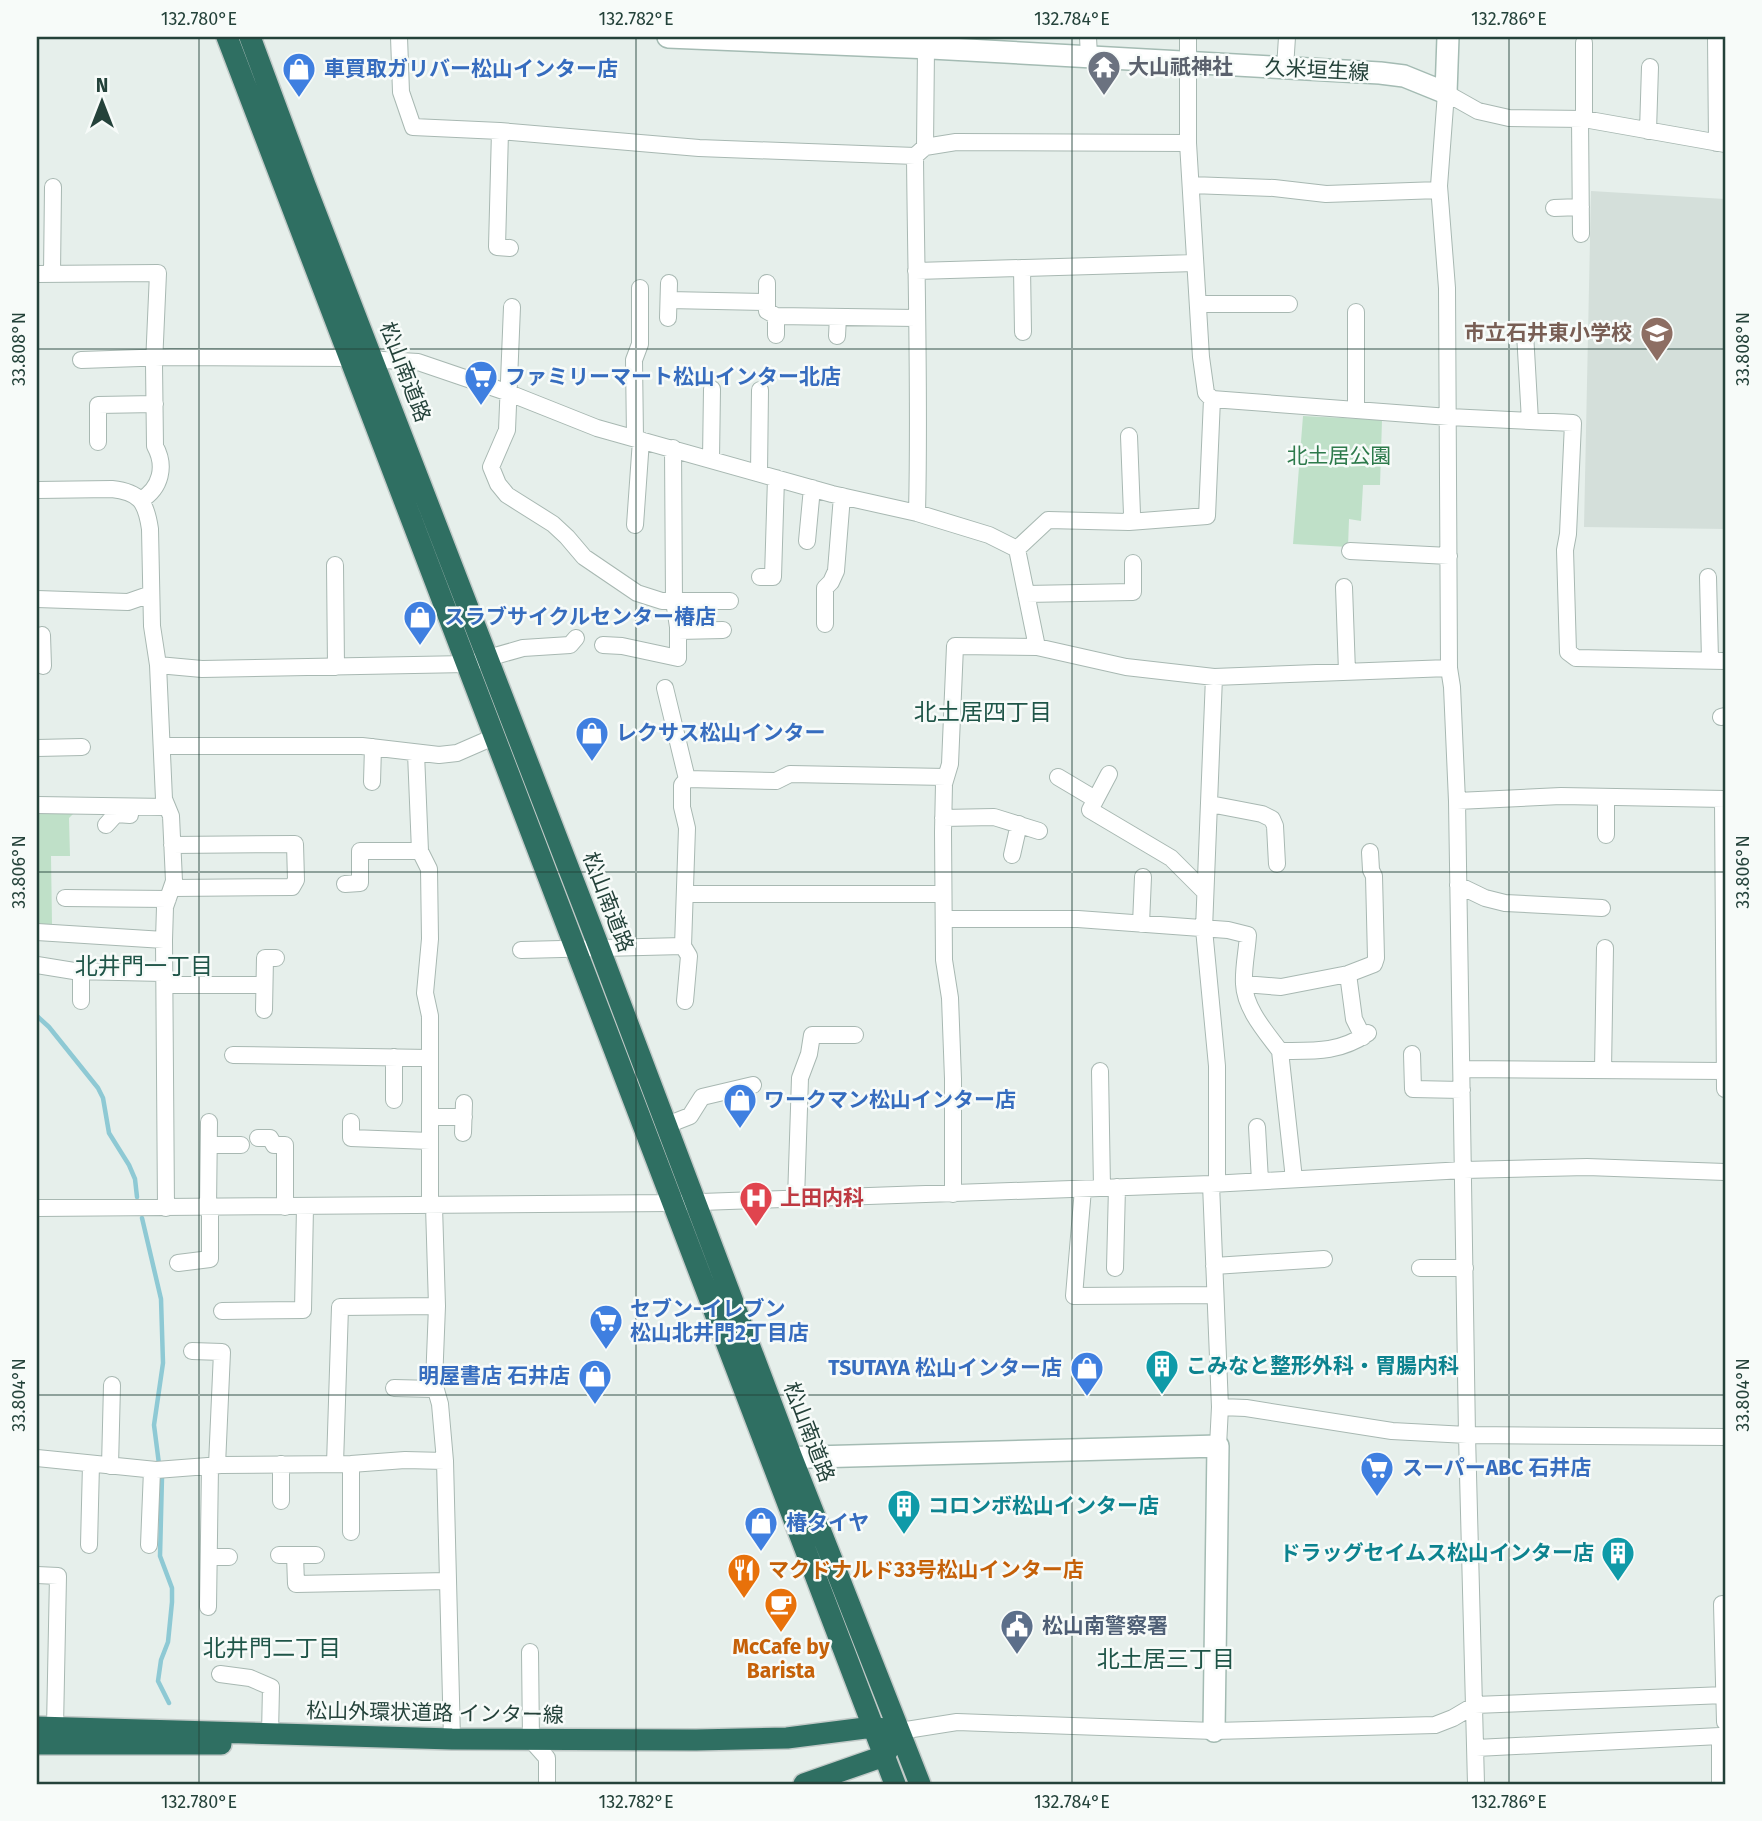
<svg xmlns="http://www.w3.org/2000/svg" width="1762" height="1821" font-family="'Fira Sans','Noto Sans JP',sans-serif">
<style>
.built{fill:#d4dfda}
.green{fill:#bfe0c8}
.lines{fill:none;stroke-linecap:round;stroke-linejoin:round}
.stream{stroke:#8ec9d4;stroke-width:4.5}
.street-casing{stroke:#a8b8b2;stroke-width:18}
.secondary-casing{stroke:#a4bbb3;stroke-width:24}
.highway-casing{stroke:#c2cac8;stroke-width:24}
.street{stroke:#fff;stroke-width:16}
.secondary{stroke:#fff;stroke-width:21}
.highway{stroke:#2f6f62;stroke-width:21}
.ticks{fill:none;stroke:#24423a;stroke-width:2;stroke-opacity:0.45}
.labels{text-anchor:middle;stroke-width:5;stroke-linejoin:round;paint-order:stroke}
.worship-label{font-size:21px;font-weight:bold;fill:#5b616d;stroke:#f7fbf9;text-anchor:start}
.shop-label{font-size:21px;font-weight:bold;fill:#366cbe;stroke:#f7fbf9;text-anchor:start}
.street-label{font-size:21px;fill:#24423a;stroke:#f7fbf9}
.education-label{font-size:21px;font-weight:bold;fill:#785e54;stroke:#f7fbf9;text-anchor:end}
.park-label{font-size:21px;fill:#2d7a4b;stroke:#f7fbf9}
.health-label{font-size:21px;font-weight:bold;fill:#be3a42;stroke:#f7fbf9;text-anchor:start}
.culture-label{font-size:21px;font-weight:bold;fill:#0d838f;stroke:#f7fbf9;text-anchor:start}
.food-label{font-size:21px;font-weight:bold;fill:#c56008;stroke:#f7fbf9;text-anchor:start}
.service-label{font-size:21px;font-weight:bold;fill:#4e5e75;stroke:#f7fbf9;text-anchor:start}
.neighbourhood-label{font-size:23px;fill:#1f5548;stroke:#f7fbf9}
.neatline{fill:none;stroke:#24423a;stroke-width:2.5}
.ticks-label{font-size:18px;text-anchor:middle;fill:#24423a}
</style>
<rect width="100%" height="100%" fill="#e6efeb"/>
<path class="built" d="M1591 191 1725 199V529L1584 527Z"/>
<path class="green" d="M1303 416 1382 420 1380 485H1363L1361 521 1349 519 1348 547 1293 544Z
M37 811H76L69 818 70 856H51L52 924H37Z"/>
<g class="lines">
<path class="stream" d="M37 1016 49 1027 98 1088 103 1098 109 1133 129 1165 135 1179 137 1197
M142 1218 161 1299 163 1363 154 1425 159 1464
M162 1477 160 1556 172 1588V1602L168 1642 161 1660 158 1681 169 1703"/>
<defs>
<path id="street" d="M399 37 401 92 413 127 500 131 699 148 915 156
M1088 37 1089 57
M1716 37 1717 143
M1584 43V119
M1285 68 1287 37
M1580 119 1581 234
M500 131 497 247 510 248
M1648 131 1650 67
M1188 143 1201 357 1206 393 1212 399 1449 417 1573 423 1568 534 1565 550 1568 652 1576 658 1725 661
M925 147 956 142 1188 143V37
M1191 185 1274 188 1326 194 1439 190
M1554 208 1581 207
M1022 268 1023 332
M916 271 1195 263
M37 274 158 273 154 364 155 446C166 466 161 488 141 500
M52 274 53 187
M767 283V311L776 316 916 318
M669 300 767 302
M1198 304H1289
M512 307 507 430 491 467 498 484 507 495 553 524 567 537 584 557 637 593 662 601H730
M1356 312V410
M776 316V335
M668 318 669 283
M1525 333 1530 421
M837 336 838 317
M81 360 170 357 349 358 418 362 509 393 597 428 832 494 917 513 989 535 1017 549 1037 647
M1129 436 1132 514 1129 522
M635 438 634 360 640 344V288
M98 442V405L155 404
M711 459 712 389
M759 473 760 390
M37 490 112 489C140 492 146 502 150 529L152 626 158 665 202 669 467 664 523 648 570 645 576 638
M917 513C920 394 916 275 915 156L925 147 926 48
M635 525 641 440
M807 541 812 488
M1017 549 1048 520 1129 522 1207 516 1212 399
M1350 551 1449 556
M335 565 336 667
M760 577H773L776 478
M1708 577 1710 660
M1344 587 1347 672
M1026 594 1133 592V563
M37 599 128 602 151 594
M825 624V588L831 582 836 571 842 496
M678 631 723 630
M42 635 43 666
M603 645 622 646 678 658V627L674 601 673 448
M158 665 164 799 171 816 174 881 165 907 164 940 166 1208
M1214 677 1204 929 1217 1066V1183
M665 688 687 779 776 781 790 774 946 777
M1721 717 1725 716
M162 746H362L439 755 457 753 496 736
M37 748 82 747
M416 753 420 851 429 869 430 939 425 993 430 1016V1206
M1109 774 1090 810 1171 858 1205 892
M1058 777 1095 799
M372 782 373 747
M1606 798V835
M1723 800 1725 1089
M1457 801 1561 796 1725 799
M1210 804 1262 814 1272 819 1275 826 1277 864
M37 805 167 807
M943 818 994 817 1039 831
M106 825 116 814 130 815
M172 845 295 844 296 880 292 887 173 888
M1012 855 1019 824
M345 884 360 883V851H420
M1458 885 1485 898 1505 903 1602 908
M685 894H943
M65 898 168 899
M944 919H1078L1228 930 1248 935C1247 951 1243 969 1244 984 1245 1009 1266 1032 1280 1051
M1141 924 1143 877
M37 932 164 940
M521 950 683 946
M37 965 74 971 163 973
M81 971V1001
M1348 974 1354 1019 1363 1037
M1244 984 1281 987 1348 974 1374 964 1376 958 1374 876 1371 870 1370 852
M165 985H264
M685 1001 689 956 683 946 687 828 682 807V785L687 779
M264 1010 265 958H276
M1412 1054 1413 1089 1462 1090
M233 1055 430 1058
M394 1057V1100
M1462 1069 1724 1071
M1603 1070 1605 948
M1100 1071 1102 1188
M430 1117H464
M351 1122V1138L430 1141
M667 1125 690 1116 702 1097 753 1085
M1257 1127 1260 1181
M463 1133 464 1103
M258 1138H270L274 1145H285V1207
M209 1145H241
M1294 1179 1280 1051C1314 1051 1339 1053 1368 1033
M1211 1184 1220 1407 1218 1446
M1083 1189 1074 1296 1215 1295
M953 1194V1079L950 998 944 960 943 832 944 784 950 764 955 646 1037 647 1126 667 1214 677 1449 668
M796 1199 800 1078 809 1054 812 1035H855
M434 1206 437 1306 434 1383 440 1404 445 1461 452 1739
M37 1208 673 1203 1211 1184 1464 1170 1587 1167 1725 1172
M208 1208 209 1122
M178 1263 210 1259V1208
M1214 1266 1324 1259
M1115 1268 1117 1187
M1420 1268H1465
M222 1311 303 1310 305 1207
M192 1351 222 1352 217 1465
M394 1388 434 1389
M1220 1407 1246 1408 1392 1431 1467 1435 1725 1437
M37 1458 156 1470 221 1465 351 1464 405 1460 445 1461
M281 1464V1501
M335 1464 340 1307 437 1306
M351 1464V1532
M110 1466 112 1385
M89 1545 91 1464
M149 1545 152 1470
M279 1555H316
M295 1555 296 1584 448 1581
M209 1557H229
M37 1575 58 1576 55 1727
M1722 1604 1725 1722
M208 1607 210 1466
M530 1652 531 1740 547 1758V1784
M220 1674 250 1678 271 1687 270 1734
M900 1731 957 1722 1214 1731 1435 1725 1453 1718 1475 1705 1725 1695
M1476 1748 1720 1736V1784
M1476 1784 1467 1435 1457 801 1452 687 1449 668 1447 288 1439 186 1446 93 1478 111 1509 118 1584 119 1725 144"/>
<path id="secondary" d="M668 37 931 48 1380 73 1404 76 1446 93 1448 37
M775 1458 1218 1446 1214 1731"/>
<path id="highway" d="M227 37 895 1784
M250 37 305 185 599 947 792 1458 920 1784
M37 1727 452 1739 696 1740 787 1738 873 1727 884 1729
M37 1744H221
M804 1784 884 1756 891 1745"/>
</defs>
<use href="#street" class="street-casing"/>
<use href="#secondary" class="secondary-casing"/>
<use href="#highway" class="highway-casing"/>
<use href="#street" class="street"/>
<use href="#secondary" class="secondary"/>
<use href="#highway" class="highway"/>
</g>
<path class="ticks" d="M199 37V1784M636 37V1784M1072 37V1784M1509 37V1784M37 349H1725M37 872H1725M37 1395H1725"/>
<defs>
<symbol id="temple-pin" viewBox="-11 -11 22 30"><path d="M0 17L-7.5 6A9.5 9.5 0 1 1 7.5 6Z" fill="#6b7280" stroke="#f7fbf9"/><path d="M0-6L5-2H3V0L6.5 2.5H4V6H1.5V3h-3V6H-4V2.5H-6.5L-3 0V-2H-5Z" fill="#fff"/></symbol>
<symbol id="shop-pin" viewBox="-11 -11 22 30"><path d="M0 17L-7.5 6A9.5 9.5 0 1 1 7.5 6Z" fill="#3f7fe0" stroke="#f7fbf9"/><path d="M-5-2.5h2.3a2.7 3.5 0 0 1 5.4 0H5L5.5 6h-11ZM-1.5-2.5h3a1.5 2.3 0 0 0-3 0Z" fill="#fff"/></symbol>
<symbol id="school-pin" viewBox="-11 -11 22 30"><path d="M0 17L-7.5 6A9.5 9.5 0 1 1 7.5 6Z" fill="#8d6e63" stroke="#f7fbf9"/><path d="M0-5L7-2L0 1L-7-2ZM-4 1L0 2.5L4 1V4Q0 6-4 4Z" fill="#fff"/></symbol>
<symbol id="supermarket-pin" viewBox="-11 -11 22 30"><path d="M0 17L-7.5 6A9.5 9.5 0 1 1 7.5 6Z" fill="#3f7fe0" stroke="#f7fbf9"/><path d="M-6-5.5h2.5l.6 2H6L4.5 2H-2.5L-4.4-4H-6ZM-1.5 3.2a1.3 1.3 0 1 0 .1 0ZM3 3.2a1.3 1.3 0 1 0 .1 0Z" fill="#fff"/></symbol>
<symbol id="hospital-pin" viewBox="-11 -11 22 30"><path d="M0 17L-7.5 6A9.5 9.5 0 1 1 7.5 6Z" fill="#e0444e" stroke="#f7fbf9"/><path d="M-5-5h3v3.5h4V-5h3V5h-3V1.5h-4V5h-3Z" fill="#fff"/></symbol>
<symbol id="building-pin" viewBox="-11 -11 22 30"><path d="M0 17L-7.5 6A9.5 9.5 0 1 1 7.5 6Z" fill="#0f9aa8" stroke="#f7fbf9"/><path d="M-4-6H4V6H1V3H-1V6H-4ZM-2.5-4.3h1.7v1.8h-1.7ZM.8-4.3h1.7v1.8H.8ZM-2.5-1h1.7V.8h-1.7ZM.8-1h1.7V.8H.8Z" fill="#fff"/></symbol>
<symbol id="restaurant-pin" viewBox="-11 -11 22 30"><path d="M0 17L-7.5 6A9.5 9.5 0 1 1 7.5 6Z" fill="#e8710a" stroke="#f7fbf9"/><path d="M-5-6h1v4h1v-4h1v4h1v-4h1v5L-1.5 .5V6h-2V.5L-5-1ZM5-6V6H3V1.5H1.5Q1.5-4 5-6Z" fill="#fff"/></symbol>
<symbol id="cafe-pin" viewBox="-11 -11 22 30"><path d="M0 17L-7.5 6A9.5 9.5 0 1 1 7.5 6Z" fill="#e8710a" stroke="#f7fbf9"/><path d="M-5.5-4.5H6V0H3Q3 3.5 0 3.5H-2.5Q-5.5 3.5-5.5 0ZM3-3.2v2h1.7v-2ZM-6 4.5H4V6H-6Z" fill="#fff"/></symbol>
<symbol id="civic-pin" viewBox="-11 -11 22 30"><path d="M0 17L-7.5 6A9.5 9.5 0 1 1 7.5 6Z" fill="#5c6f8a" stroke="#f7fbf9"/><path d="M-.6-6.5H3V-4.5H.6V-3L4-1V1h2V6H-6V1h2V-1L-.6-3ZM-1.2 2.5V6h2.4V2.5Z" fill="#fff"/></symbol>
</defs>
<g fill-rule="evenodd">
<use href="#temple-pin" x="1085" y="48" width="38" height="52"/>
<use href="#shop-pin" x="280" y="50" width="38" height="52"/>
<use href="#school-pin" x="1638" y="314" width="38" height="52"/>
<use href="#supermarket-pin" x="462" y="358" width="38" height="52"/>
<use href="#shop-pin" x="401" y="598" width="38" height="52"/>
<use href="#shop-pin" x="573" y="714" width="38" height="52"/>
<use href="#shop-pin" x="721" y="1081" width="38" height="52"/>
<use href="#hospital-pin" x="737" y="1179" width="38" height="52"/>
<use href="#supermarket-pin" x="587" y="1302" width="38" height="52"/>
<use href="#building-pin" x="1143" y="1347" width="38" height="52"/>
<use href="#shop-pin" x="1068" y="1349" width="38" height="52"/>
<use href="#shop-pin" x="576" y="1357" width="38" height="52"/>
<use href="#supermarket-pin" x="1358" y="1449" width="38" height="52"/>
<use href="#building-pin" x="885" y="1487" width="38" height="52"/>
<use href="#shop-pin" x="742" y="1504" width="38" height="52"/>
<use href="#building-pin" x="1599" y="1534" width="38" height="52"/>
<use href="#restaurant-pin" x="725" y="1551" width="38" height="52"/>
<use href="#cafe-pin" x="762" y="1585" width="38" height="52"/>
<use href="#civic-pin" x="998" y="1607" width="38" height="52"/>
</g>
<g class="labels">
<g class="worship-label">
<text x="1128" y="74">大山祇神社</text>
</g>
<g class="shop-label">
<text x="324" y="76">車買取ガリバー松山インター店</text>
<text x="505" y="384">ファミリーマート松山インター北店</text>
<text x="444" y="624">スラブサイクルセンター椿店</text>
<text x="616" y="740">レクサス松山インター</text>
<text x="764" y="1107">ワークマン松山インター店</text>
<text x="630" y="1316">セブン-イレブン<tspan x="630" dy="24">松山北井門2丁目店</tspan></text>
<text x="1062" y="1375" text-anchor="end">TSUTAYA 松山インター店</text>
<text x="570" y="1383" text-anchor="end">明屋書店 石井店</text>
<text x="1402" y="1475">スーパーABC 石井店</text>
<text x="786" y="1530">椿タイヤ</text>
</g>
<g class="street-label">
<text transform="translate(1317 70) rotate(3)" y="7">久米垣生線</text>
<text transform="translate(405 372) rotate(69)" y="7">松山南道路</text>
<text transform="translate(608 902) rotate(69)" y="7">松山南道路</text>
<text transform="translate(809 1432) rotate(69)" y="7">松山南道路</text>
<text transform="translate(435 1713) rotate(1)" y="7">松山外環状道路 インター線</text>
</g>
<g class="education-label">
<text x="1632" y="340">市立石井東小学校</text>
</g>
<g class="park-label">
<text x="1339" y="463">北土居公園</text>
</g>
<g class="health-label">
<text x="780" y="1205">上田内科</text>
</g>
<g class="culture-label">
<text x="1186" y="1373">こみなと整形外科・胃腸内科</text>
<text x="928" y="1513">コロンボ松山インター店</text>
<text x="1594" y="1560" text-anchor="end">ドラッグセイムス松山インター店</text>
</g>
<g class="food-label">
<text x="768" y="1577">マクドナルド33号松山インター店</text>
<text x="781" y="1654" text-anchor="middle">McCafe by<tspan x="781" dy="24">Barista</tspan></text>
</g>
<g class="service-label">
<text x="1042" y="1633">松山南警察署</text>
</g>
<g class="neighbourhood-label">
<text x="983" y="720">北土居四丁目</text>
<text x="144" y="974">北井門一丁目</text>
<text x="272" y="1656">北井門二丁目</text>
<text x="1166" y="1667">北土居三丁目</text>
</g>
</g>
<rect width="1762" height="1821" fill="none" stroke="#f7fbf9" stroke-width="77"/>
<g transform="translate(102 102)" stroke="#f7fbf9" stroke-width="5" paint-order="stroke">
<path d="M0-5L12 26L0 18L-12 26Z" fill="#24423a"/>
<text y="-10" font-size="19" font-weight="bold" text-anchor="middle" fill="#24423a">N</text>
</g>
<rect x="38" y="38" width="1686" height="1745" class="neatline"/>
<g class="ticks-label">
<text x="199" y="25">132.780°E</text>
<text x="636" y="25">132.782°E</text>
<text x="1072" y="25">132.784°E</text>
<text x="1509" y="25">132.786°E</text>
<text transform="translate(19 349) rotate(-90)" y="6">33.808°N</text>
<text transform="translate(1743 349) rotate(-90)" y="6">33.808°N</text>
<text transform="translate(19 872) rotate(-90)" y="6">33.806°N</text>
<text transform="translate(1743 872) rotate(-90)" y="6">33.806°N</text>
<text transform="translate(19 1395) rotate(-90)" y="6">33.804°N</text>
<text transform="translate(1743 1395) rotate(-90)" y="6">33.804°N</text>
<text x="199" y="1808">132.780°E</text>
<text x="636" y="1808">132.782°E</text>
<text x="1072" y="1808">132.784°E</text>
<text x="1509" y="1808">132.786°E</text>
</g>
</svg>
